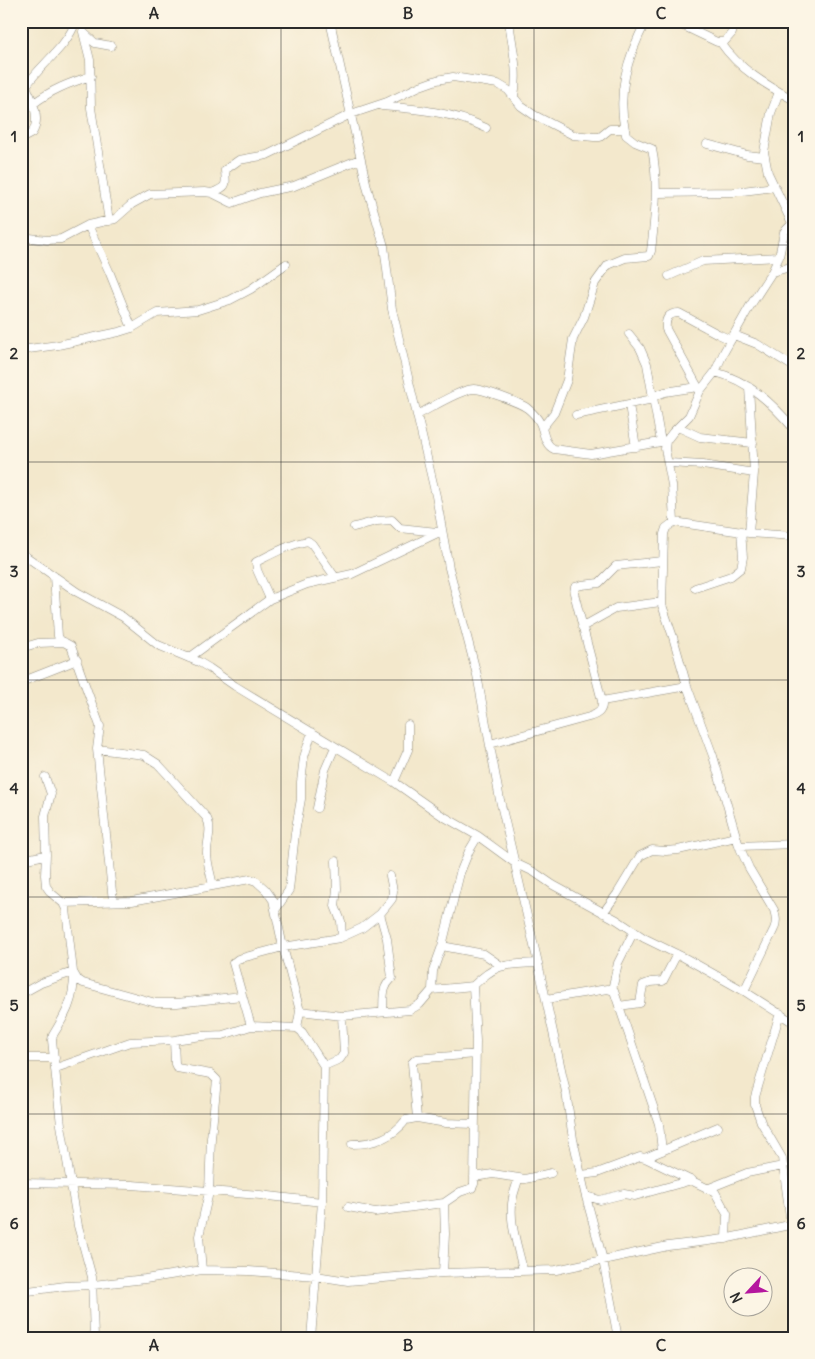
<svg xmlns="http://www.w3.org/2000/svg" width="815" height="1359" font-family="Delius,sans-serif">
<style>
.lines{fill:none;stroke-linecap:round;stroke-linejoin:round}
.minor-casing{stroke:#8f8a7c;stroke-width:9}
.minor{stroke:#fff;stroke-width:8}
.grid{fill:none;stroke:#2b2b2b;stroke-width:1;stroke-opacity:0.55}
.neatline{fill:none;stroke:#2b2b2b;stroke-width:2}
.grid-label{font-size:16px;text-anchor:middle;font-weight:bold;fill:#2b2b2b}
</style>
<rect width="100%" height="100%" fill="#fcf5e5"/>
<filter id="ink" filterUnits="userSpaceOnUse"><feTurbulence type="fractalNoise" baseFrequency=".02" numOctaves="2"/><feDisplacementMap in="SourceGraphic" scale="10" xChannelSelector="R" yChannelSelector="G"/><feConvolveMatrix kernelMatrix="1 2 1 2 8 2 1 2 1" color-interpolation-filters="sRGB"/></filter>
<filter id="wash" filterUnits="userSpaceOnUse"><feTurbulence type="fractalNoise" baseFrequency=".0096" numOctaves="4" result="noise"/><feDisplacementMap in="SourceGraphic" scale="20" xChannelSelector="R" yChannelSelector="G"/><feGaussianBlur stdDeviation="1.12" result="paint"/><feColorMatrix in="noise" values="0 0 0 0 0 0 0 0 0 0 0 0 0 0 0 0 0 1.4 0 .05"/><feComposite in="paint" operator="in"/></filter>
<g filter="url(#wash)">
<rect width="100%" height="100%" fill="#f3e8cc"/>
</g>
<g filter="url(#ink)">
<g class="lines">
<defs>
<path id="minor" d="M330 21 367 187 384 246 392 309 436 496 449 568 477 675 500 800 538 963 566 1092 573 1139 585 1193 603 1260 618 1338
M509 21C512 46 519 71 514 96
M673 21 717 42H724L732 33 733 21
M83 32 90 60 91 108 109 221
M84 33 95 43 111 46
M721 43C739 69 766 85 794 100
M21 77C29 92 43 117 32 133L21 139
M26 86C41 64 67 47 76 21
M779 92 771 113 764 152 768 173 792 223
M33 104C51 90 69 83 91 76
M382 106C418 109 453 112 486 128
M707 144 747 155 765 157
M212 193C228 186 226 186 225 170L239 160 267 155 351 114 387 102 420 86 437 80 453 77 498 84 508 90 521 106 534 115 573 135 594 137H600L610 129H624
M657 193 734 192 775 187
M88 225 109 271 132 328
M21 237 47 240 61 239 88 225 115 219 132 204 150 194 205 192 212 193 232 203 260 193 294 186 360 159
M772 272 794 266
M669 276 703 261 779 257
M629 334 640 348 647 364 661 442
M734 335 757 344 794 367
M21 350 58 345 119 332 132 328 157 313 198 310 230 300 251 289 286 264
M715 372C749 381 772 403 794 429
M700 391 666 329C665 319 668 313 679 313L718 334 731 340
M652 397 665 392 698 387
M629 405 636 447
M417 415C431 408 459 390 473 389 481 388 520 403 527 408 532 412 537 417 540 423 544 431 544 445 554 449L591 454 666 441
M576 415 653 399
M678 427 700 437 753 443
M542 428 554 413 567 380 573 339 584 317 595 283 608 265 625 258 649 256 651 251C655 217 659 183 652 149L635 142 626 135C616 93 627 58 646 21
M669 463 703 465 754 473
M674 522 749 533 794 536
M354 527 377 521 392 520 400 528 437 532
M749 533 754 473 749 387
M21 553 77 592 123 617 158 645 199 662 209 668 235 686 394 782 441 815 478 836 515 863 534 872 553 885 617 920 644 938 685 958 744 991 794 1023
M54 576 58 636 60 640 71 646 100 726 97 749 113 901
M695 588 731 576 741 568 743 557 741 531
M270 599 257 570 256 562C272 554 290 544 308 541L312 544 335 577
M582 627 616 608 661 602
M21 648 38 643 64 642
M189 658 270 599 307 584 352 574 442 531
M21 682 77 660
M602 701 687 686
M490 744 589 717C598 714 603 711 602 701L574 593 575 587 582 585 599 583 616 566 662 561
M97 749 144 755 158 764 170 777 206 817C213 828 207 840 207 853 207 864 211 875 213 886
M45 777 51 794 45 816 46 855 45 875 46 886 51 893 63 903 66 909 73 972 77 979 83 983 156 1003H177L242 996
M394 782 408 750V725
M317 808 325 770 335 747
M739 846 794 844
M21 860 46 855
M336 861 337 889 335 906 341 921 342 937
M63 903 132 901 250 879 256 881 266 890 273 900 283 947 300 1011 297 1028
M276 909 289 890 295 833 301 799V782L304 757 312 732
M603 913 617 894 640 856 652 850 666 851 678 850 736 837
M380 914 387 939 392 978C381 989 384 997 383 1012
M442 946 484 954 500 965
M74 975C74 1000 66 1014 53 1035L52 1040 61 1125 78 1226 92 1277 94 1338
M432 990 473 986
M612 990 618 963 634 931
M744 991 774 929C777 922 776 917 774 910L749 868 739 846 713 756 687 686 673 637 662 605 664 534 666 528 674 522 672 485 665 449 666 441 673 432 689 416 700 391 715 372 724 352 750 306 772 272 779 257 784 232 794 222
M21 994 41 983 73 972
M546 999 607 989 614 991 659 1124 662 1151
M619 1006 640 1003 643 985 651 982 663 981 677 954
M300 1011 342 1016 410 1010 420 1004 432 990 433 971 442 946 460 873 469 851 478 836
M780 1013 755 1097V1105L761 1122 782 1158 791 1224
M251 1026 233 963 238 959 283 947 340 938 362 928 380 914 392 899 393 891 390 876
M174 1040 175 1064 177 1068 211 1074 217 1080 211 1138 209 1192 199 1236 202 1270
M21 1058H55
M324 1066 340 1059 344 1053 342 1016
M56 1068 130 1042 174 1040 202 1036 223 1035 251 1026 297 1028 302 1032 324 1066 322 1202 311 1338
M417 1118 412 1063 416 1059 476 1054
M352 1144C374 1144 392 1138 406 1120L417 1118 446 1123 474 1124
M645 1158 718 1127
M581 1175 597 1173 640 1157 645 1158 715 1192 727 1214 726 1239
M474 1177 493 1174 525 1179 551 1173
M518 1179C517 1185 514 1191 513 1197 508 1221 518 1247 523 1270
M21 1183 132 1185 260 1195 322 1202
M707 1189 747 1173 783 1166
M586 1196 600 1200 624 1194 635 1196 692 1180
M348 1207 375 1212 444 1203 460 1192 472 1188 474 1184 476 1041 473 986C498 962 505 965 538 963
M443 1273 445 1234 444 1203
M21 1292 65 1286 93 1285 145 1279 202 1270 249 1271 316 1276 348 1281 443 1273 556 1270 668 1246 724 1239 794 1224"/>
</defs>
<use href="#minor" class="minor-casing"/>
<use href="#minor" class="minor"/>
</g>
</g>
<path class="grid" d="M281 21V1338M534 21V1338M21 245H794M21 462H794M21 680H794M21 897H794M21 1114H794"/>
<rect width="815" height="1359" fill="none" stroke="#fcf5e5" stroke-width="55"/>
<g transform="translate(748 1292) rotate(244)"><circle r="24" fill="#fcf5e5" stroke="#a8a49b"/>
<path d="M0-4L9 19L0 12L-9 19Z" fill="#b5179e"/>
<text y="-8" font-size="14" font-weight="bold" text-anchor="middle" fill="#2b2b2b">N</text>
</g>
<rect x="28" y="28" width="760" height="1304" class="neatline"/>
<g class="grid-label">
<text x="154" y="19">A</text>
<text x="408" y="19">B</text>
<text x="661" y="19">C</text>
<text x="14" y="142">1</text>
<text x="801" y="142">1</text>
<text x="14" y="359">2</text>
<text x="801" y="359">2</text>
<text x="14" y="577">3</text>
<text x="801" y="577">3</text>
<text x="14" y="794">4</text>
<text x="801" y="794">4</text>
<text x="14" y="1011">5</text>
<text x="801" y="1011">5</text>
<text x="14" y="1229">6</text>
<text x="801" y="1229">6</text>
<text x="154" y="1351">A</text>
<text x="408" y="1351">B</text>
<text x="661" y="1351">C</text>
</g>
</svg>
